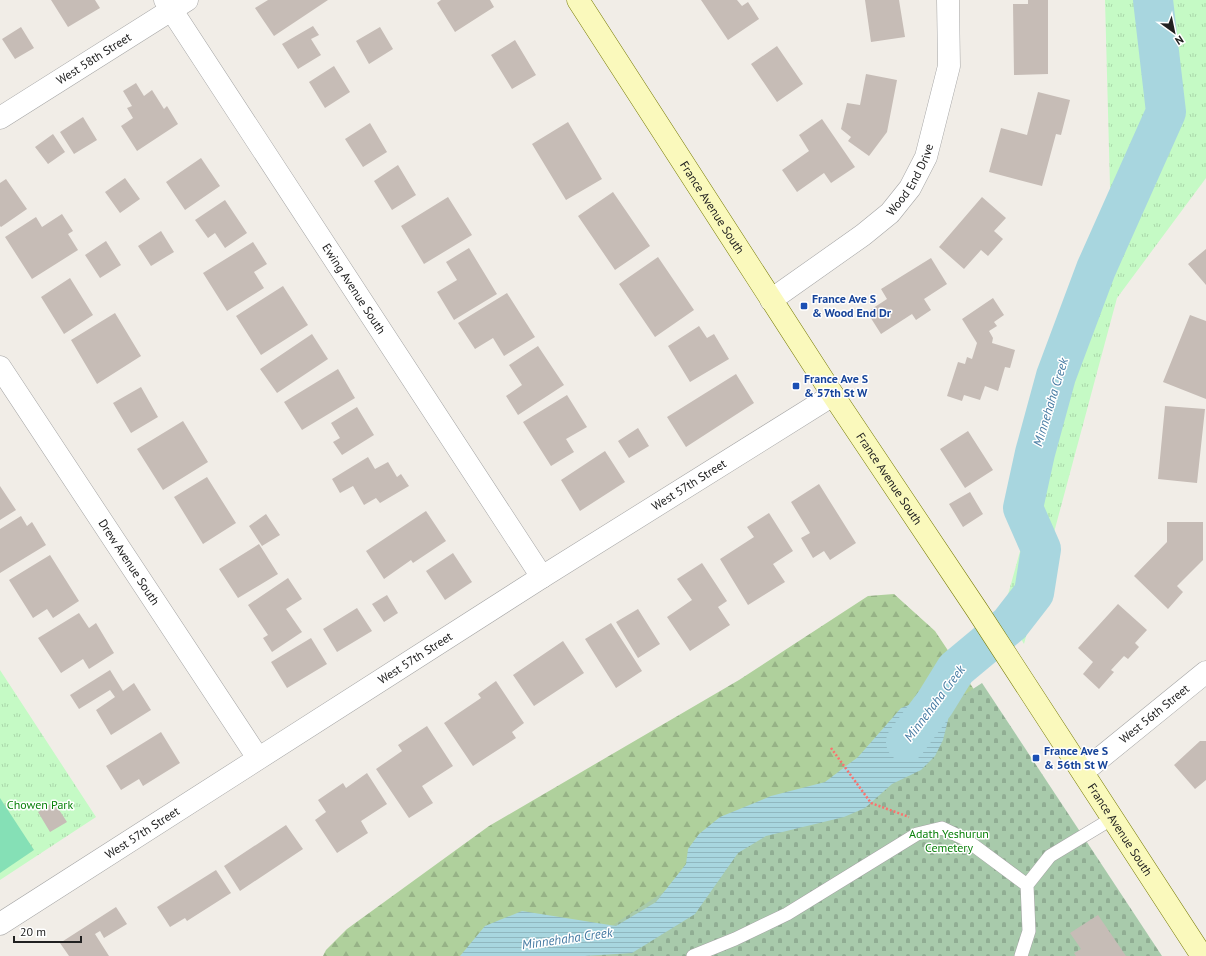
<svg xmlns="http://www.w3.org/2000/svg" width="1206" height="956" font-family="'PT Sans',sans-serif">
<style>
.forest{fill:url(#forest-firs)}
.cemetery{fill:url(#cemetery-stones)}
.park{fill:url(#park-tufts)}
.pitch{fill:#85e0b6}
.water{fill:url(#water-rules)}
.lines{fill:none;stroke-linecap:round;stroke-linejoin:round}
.river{stroke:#a8d6df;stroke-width:40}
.building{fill:#c6bcb6}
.service-casing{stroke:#a5a5a5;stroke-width:14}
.minor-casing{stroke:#a5a5a5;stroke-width:23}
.tertiary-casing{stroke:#a5a5a5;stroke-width:23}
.secondary-casing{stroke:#777b04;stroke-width:23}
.path{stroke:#fb726e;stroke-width:2.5;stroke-dasharray:2 2;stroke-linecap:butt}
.service{stroke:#fff;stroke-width:13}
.minor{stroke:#fff;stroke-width:22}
.tertiary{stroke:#fff;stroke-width:22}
.secondary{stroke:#faf9bc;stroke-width:22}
.transit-dot{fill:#1a4fb4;stroke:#fff;stroke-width:1.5}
.labels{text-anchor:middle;stroke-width:3;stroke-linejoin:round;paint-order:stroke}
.street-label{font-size:12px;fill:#212121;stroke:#fff}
.transit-label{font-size:12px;font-weight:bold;fill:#164399;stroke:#fff;text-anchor:start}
.park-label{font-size:12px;fill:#0b820c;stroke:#fff}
.water-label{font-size:13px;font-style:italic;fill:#457aa2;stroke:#fff}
</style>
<defs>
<pattern id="forest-firs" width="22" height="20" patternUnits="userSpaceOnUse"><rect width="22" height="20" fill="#afd09c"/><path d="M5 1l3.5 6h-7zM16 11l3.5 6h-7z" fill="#96b286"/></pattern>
<pattern id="cemetery-stones" width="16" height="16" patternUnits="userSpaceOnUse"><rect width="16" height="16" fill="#a8caab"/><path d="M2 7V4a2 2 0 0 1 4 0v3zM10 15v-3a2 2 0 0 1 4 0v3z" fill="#90ad93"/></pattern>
<pattern id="park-tufts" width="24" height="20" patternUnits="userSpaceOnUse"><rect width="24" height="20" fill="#c5fac5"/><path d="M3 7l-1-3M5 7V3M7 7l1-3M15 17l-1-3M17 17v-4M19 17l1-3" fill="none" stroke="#a9d6a9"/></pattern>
<pattern id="water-rules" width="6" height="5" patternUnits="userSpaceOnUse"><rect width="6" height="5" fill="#a8d6df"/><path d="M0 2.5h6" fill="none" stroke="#90b7bf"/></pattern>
</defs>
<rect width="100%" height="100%" fill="#f1ede7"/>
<path class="forest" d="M894 594 935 631 999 727 784 956H323L326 950 347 929 489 826 739 680 868 596Z"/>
<path class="cemetery" d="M982 683 1162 956H566Z"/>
<path class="park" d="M1105 0H1206V178L1117 298 1024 644 1004 609 1111 224Z
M0 670 96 817 0 880Z"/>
<path class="pitch" d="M0 798 34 850 0 873Z"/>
<path class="water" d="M930 697 947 700 948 720 943 740 935 756 921 770 892 784 865 808 844 817 766 836 738 853 695 914 632 953 584 956H460L485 926 522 911 616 926 656 902 686 864 688 849 699 834 720 817 771 796 825 782 858 757 901 708Z"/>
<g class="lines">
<path class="river" d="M906 742 935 703 956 669 1010 624 1034 593 1041 549 1023 508 1035 453 1056 376 1096 269 1166 112 1153 0"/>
</g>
<path class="building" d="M51 0H95L100 8 68 27Z
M268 0H328L274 36 255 8Z
M441 0H490L494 7 455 32 437 3Z
M701 0H737L742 6 748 2 759 19 728 40Z
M865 0H899L905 37 871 42Z
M1028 0H1048V74L1014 75 1013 4H1028Z
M313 26 319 35 311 39 321 55 298 69 282 44Z
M21 27 34 48 15 59 2 39Z
M380 27 393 49 369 64 356 41Z
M515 40 536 75 512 89 491 55Z
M777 46 803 84 777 102 751 64Z
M334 66 350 92 325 108 309 82Z
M866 74 897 80 887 132 869 156 848 141 851 137 841 129 847 103 860 105Z
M136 83 144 96 152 90 164 109 167 106 178 124 137 151 121 126 133 118 127 108 132 106 123 91Z
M1038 92 1070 100 1061 135 1056 134 1042 186 989 172 1001 128 1027 135Z
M83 117 97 140 74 154 60 132Z
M822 119 855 167 831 183 824 173 797 192 782 170 809 151 799 135Z
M568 122 602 179 566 200 532 144Z
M370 123 387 152 363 167 345 139Z
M53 134 65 152 48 164 35 147Z
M201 158 220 186 185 210 166 182Z
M398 165 416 195 392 210 374 181Z
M125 178 140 199 120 213 105 192Z
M6 179 27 209 1 227 0 226V183Z
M613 192 650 246 615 270 578 216Z
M448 197 472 235 424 264 401 226Z
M982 197 1006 218 994 231 1003 239 988 256 981 250 964 269 939 247Z
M225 200 247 233 225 248 215 233 208 238 195 220Z
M62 214 73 231 68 234 78 250 32 279 5 237 36 217 42 227Z
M161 231 174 252 151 266 138 246Z
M106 241 121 265 100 278 85 255Z
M253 242 267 264 254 272 264 288 227 311 203 273Z
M469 248 497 294 454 320 437 292 457 280 446 262Z
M1206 249V285L1188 264Z
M658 257 694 310 655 337 619 284Z
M931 258 947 284 924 299 931 310 916 320 912 314 881 334 867 312 887 299 881 289Z
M70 278 93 315 64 334 41 297Z
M283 286 308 325 261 355 236 316Z
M507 293 535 337 504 356 493 338 475 349 458 323Z
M993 298 1004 315 994 322 997 326 989 331 993 338 992 343 1015 350 1010 368 1005 367 998 391 985 386 980 400 964 395 962 401 947 396 958 362 965 364 967 357 972 359 977 343 962 319Z
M115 313 141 356 97 384 71 340Z
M1190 315 1206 321V399L1163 382Z
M699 326 707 338 714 334 729 359 690 382 668 346Z
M312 334 328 359 277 393 260 369Z
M538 346 564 385 518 415 506 396 522 385 509 365Z
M338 369 355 398 302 430 284 402Z
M736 374 754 403 686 447 667 417Z
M141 387 158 417 131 433 113 403Z
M567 395 587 427 566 439 574 452 551 466 523 422Z
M1165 406 1205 409 1197 483 1158 479Z
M357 407 374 435 342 455 333 442 340 438 331 423Z
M183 421 208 462 163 490 137 449Z
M638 428 649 446 629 458 618 441Z
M968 431 993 470 965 488 940 449Z
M605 451 625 482 580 511 561 480Z
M368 457 375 469 388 462 397 477 401 474 409 486 380 503 376 498 364 505 353 486 340 493 332 479Z
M207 477 236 523 203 544 174 497Z
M819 484 856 543 830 560 824 551 813 558 801 538 810 533 791 502Z
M0 486 16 510 0 520Z
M970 492 983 514 963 527 949 504Z
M426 511 446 541 413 563 411 560 384 579 366 551Z
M769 513 793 551 773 564 785 582 748 605 720 559 754 537 747 527Z
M266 514 280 535 262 546 249 526Z
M21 516 27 526 32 522 46 545 0 573V529Z
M1167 522H1203V560L1177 586 1183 592 1168 609 1134 576 1167 542Z
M259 544 278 574 238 598 219 569Z
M453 553 472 582 445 600 426 571Z
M50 555 79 601 53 618 47 609 33 618 9 580Z
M702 563 727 601 718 607 730 625 690 651 667 617 692 600 677 579Z
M288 578 302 599 286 609 302 632 272 652 263 638 268 635 248 605Z
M387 595 398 613 384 622 372 604Z
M1118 604 1147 630 1135 643 1139 647 1128 659 1124 656 1111 670 1114 672 1099 689 1083 674 1093 662 1078 648Z
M357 608 372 631 337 652 323 629Z
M638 609 660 644 638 658 616 622Z
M79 613 89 628 96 623 114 653 89 669 83 659 61 673 38 638Z
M611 623 642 671 616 688 585 639Z
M311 638 327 664 287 688 271 662Z
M563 641 584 673 534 706 513 675Z
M110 670 123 691 134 683 151 710 111 735 96 710 115 697 110 690 79 709 70 695Z
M496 681 524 723 512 732 516 738 473 766 444 723 481 698 478 694Z
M427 726 453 766 422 786 433 803 409 818 376 769 402 751 398 745Z
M161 732 180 763 143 786 139 779 121 790 106 766Z
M1200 741H1206V780L1195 789 1174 765Z
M367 773 387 804 361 821 368 833 337 853 315 820 326 812 318 800 343 783 346 788Z
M54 802 67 822 50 832 38 812Z
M286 825 303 849 240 891 224 866Z
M216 870 231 893 187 921 185 918 170 927 157 907Z
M116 907 127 924 104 938 100 931 95 934 109 956H69L60 943Z
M1098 915 1126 956H1076L1074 953 1081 949 1070 933Z"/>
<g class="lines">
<defs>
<path id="service" d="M693 956 735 939 787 914 917 834 942 828 965 839 1027 885
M1021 956 1029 931 1027 885 1050 856 1113 818"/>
<g id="minor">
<path id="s1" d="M165 0 542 577"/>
<path id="s2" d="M771 300 863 235 890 213 910 188 926 157 949 66 948 0"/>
<path id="s3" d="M0 367 258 758"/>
<path id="s4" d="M1083 772 1206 672"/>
<path id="s5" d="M0 924 542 577 833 395"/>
</g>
<g id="tertiary">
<path id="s6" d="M0 118 187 0"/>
</g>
<g id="secondary">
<path id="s7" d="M578 0 833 395 977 610 1202 956"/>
</g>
</defs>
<use href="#service" class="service-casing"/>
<use href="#minor" class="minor-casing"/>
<use href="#tertiary" class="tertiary-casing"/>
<use href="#secondary" class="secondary-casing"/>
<path class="path" d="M831 748 871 803 909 817"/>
<use href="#service" class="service"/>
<use href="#minor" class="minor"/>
<use href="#tertiary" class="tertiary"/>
<use href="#secondary" class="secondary"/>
</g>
<g class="transit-dot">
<rect x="800" y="302" width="8" height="8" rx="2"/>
<rect x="792" y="382" width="8" height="8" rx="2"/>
<rect x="1032" y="754" width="8" height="8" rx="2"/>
</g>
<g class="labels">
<g class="street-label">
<text dy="4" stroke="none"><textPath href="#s6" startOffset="111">West 58th Street</textPath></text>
<text dy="4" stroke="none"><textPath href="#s2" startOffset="187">Wood End Drive</textPath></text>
<text dy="4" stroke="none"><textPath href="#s7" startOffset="247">France Avenue South</textPath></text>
<text dy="4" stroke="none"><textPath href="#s1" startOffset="345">Ewing Avenue South</textPath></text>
<text dy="4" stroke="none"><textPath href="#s7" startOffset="571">France Avenue South</textPath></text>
<text dy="4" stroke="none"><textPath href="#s5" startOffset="817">West 57th Street</textPath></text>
<text dy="4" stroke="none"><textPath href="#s3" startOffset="234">Drew Avenue South</textPath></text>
<text dy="4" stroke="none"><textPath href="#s5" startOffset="493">West 57th Street</textPath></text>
<text dy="4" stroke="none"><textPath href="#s4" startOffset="92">West 56th Street</textPath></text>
<text dy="4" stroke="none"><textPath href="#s7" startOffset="991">France Avenue South</textPath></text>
<text dy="4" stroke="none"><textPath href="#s5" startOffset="169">West 57th Street</textPath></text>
</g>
<g class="transit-label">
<text x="812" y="303">France Ave S<tspan x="812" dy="14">&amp; Wood End Dr</tspan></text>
<text x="804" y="383">France Ave S<tspan x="804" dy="14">&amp; 57th St W</tspan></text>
<text x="1044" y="755">France Ave S<tspan x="1044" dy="14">&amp; 56th St W</tspan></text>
</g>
<g class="park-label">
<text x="40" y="809">Chowen Park</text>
<text x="949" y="838">Adath Yeshurun<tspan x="949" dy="14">Cemetery</tspan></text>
</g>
<g class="water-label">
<text transform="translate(1050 402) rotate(-73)" y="5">Minnehaha Creek</text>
<text transform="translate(934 703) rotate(-53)" y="5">Minnehaha Creek</text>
<text transform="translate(567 938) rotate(-8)" y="5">Minnehaha Creek</text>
</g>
</g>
<g transform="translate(1174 32) rotate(147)" stroke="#ffffff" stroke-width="3" paint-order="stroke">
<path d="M0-3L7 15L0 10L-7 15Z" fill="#212121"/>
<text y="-6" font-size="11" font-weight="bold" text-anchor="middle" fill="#212121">N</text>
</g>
<path d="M14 936v6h67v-6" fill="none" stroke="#212121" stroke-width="2"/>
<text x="20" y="936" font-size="12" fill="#212121" stroke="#ffffff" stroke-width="3" paint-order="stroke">20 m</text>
</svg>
